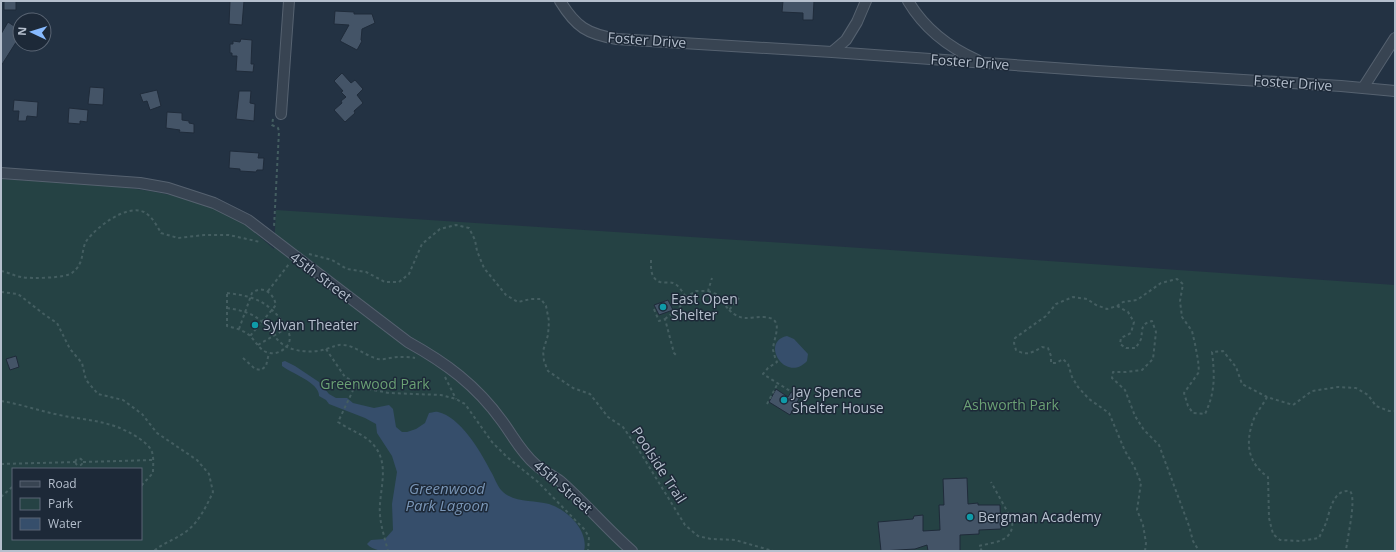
<svg xmlns="http://www.w3.org/2000/svg" width="1396" height="552" font-family="'Open Sans',sans-serif">
<style>
.green{fill:#254244;fill-rule:evenodd}
.water{fill:#364e6b}
.building{fill:#445467;stroke:#1f2b3a}
.lines{fill:none;stroke-linecap:round;stroke-linejoin:round}
.minor-casing{stroke:#566270;stroke-width:12}
.path{stroke:#445e61;stroke-width:2;stroke-dasharray:3 3;stroke-linecap:butt}
.minor{stroke:#384452;stroke-width:10}
.culture-dot{fill:#0f9aa8;stroke:#1d2938;stroke-width:1.5}
.labels{text-anchor:middle;stroke-width:3;stroke-linejoin:round;paint-order:stroke}
.street-label{font-size:14px;fill:#b5bfcd;stroke:#1d2938}
.poi-label{font-size:14px;fill:#b5bfcd;stroke:#1d2938;text-anchor:start}
.park-label{font-size:14px;fill:#6aa074;stroke:#1d2938}
.water-label{font-size:15px;font-style:italic;fill:#7a96b7;stroke:#1d2938}
</style>
<rect width="100%" height="100%" fill="#233243"/>
<path class="green" d="M1 179C28 181 56 182 83 184 140 188 190 193 241 222 252 229 263 240 274 249L276 210 876 249 1395 285V551H1ZM13 469H141V539H13Z"/>
<path class="water" d="M787 336 794 339 808 354 807 361C786 384 759 342 787 336Z
M285 361 295 366 319 382 329 394 336 398H347L353 403 374 408 389 405 393 409 396 427 402 432H407L416 429 425 423 429 413C431 413 435 411 438 412 460 417 480 450 490 470 494 476 497 486 502 491 514 503 534 500 549 504 568 510 589 531 584 551H397C387 551 374 552 367 544L371 540 385 539 393 530 392 504 397 472 392 456 377 433 376 424 365 418 329 404 326 400 319 396C320 383 291 373 282 366V362Z"/>
<path class="building" d="M4 1H16V10H4Z
M230 1H244L242 25 229 24Z
M783 1H814L813 20H803V13L782 12Z
M335 11 354 12V14H372L375 23 362 29 361 40 362 41 357 50 340 41 349 25 334 24Z
M8 22 20 30V36L1 66V34Z
M241 39 252 40 251 64H254L253 72 236 71 237 56H232V53H230V44H233V41L240 42Z
M342 73 351 83 355 80 363 89 357 95 363 103 354 111 355 113 345 122 334 110 342 103 341 101 346 97 341 92 343 91 334 81Z
M90 87 104 88 103 105 88 104Z
M157 90 161 106 150 110 147 101 143 102 140 94Z
M239 91H251L250 103 255 104 254 121 236 119Z
M14 100 38 102 37 117 27 116 26 121H18L19 111H13Z
M69 108 88 110 87 122 80 121V124L68 123Z
M167 112 182 113V120L189 121V123L194 124V133L179 132 180 130 166 128Z
M230 151 259 153 258 158H264L263 170H257L256 172 240 171V169L229 168Z
M668 300 673 310 659 315 654 305Z
M16 356 19 367 10 370 6 359Z
M776 389 788 397 791 392 800 397 790 415 769 402Z
M967 478 968 504 978 503V505H1000L1001 529 979 530V534L960 535V551H928L927 545 915 549 881 551 878 522 913 519 914 516 923 515V531L940 530 939 505H944L943 479Z"/>
<g class="lines">
<defs>
<path id="minor" d="M560 1C576 27 587 34 617 39L832 52 1097 71 1341 86 1395 91
M908 1C924 28 948 47 977 60
M832 52 846 40 857 22 866 1
M1363 88 1395 38
M281 114 289 1
M1 173 140 183 168 188 214 203 248 220 408 342C446 363 476 385 502 421 513 436 521 452 535 464 542 471 552 475 560 481 585 503 607 529 632 551"/>
</defs>
<use href="#minor" class="minor-casing"/>
<path class="path" d="M273 119 272 125 278 128 279 131 274 227
M309 254 332 260 347 269 366 272 385 282H399L409 274 422 244 440 229 456 225 469 228 475 240 477 251 484 268 506 295 518 302 531 299H541L546 306 549 321 548 335 543 351 544 361 548 371 573 388 590 394 608 417 623 427 640 452 685 525 698 536 711 539 735 540 773 551
M651 260C651 268 650 278 660 282 664 283 669 282 673 283 679 285 683 293 686 297
M1 271C8 272 14 276 21 277 30 279 66 278 72 273 86 262 80 250 87 240 97 227 126 204 144 212 152 216 157 226 161 233L178 238 204 235H229L260 242
M268 291 289 264
M708 291 716 294 729 310 739 298
M1 292 18 294 45 315 57 323 70 349 82 363 86 380 98 394 123 400 142 414 157 433 197 460 209 474 213 492C206 507 198 524 184 533 174 540 163 543 154 551
M227 293C244 295 260 298 272 310 281 318 299 338 284 349 280 352 275 354 270 353 260 352 256 341 249 335 243 330 235 328 227 326Z
M1117 306 1128 312 1134 322 1131 333 1121 338 1120 344 1126 348H1136C1137 345 1140 342 1141 339 1143 329 1140 324 1152 321L1156 332 1153 359 1142 370 1126 372H1113L1112 378 1125 390 1135 416 1144 430 1159 445 1189 526 1193 541 1199 551
M227 308C240 310 254 313 263 323 271 331 277 342 287 347 298 352 314 353 326 349 333 347 337 344 344 345 355 346 366 356 378 359 385 360 392 357 399 357 404 357 410 357 415 358
M654 309 659 321 665 319 674 353 676 355
M729 310C742 322 748 317 764 317 786 318 773 338 773 350 774 354 775 358 777 362L768 368 763 374 790 391
M665 319 680 307 682 303 686 297 696 291H708L712 278
M239 329 252 293C262 285 273 292 276 305L250 336
M258 345 287 328
M326 349 345 377 368 389 389 393 441 395 456 399 465 404 492 442 507 457 538 482 584 529 589 537 588 551
M243 358 255 369 261 370 266 366 269 353
M445 377 456 399
M356 384 338 422C351 431 367 435 376 448 390 468 378 494 380 515 381 527 385 539 388 551
M1267 397C1263 405 1256 413 1253 421 1245 444 1248 463 1268 477L1269 518 1273 534 1280 540 1300 541 1319 538C1321 533 1324 528 1326 523 1330 511 1333 489 1350 491 1357 499 1347 538 1346 551
M1 401C20 404 37 410 55 414 85 421 109 419 137 437 142 440 150 446 152 452 154 458 153 466 153 473L141 486
M767 404 778 383
M75.5 462a3.5 3.5 0 1 1 7 0a3.5 3.5 0 1 1-7 0Z
M83 462 153 460
M1 464 76 462
M1 497 13 486
M982 551 979 546C994 542 1015 542 1012 520L991 482
M1145 551 1146 543 1143 525 1137 510 1141 483 1134 466 1125 451 1109 413 1089 399 1078 387 1072 377 1068 364 1063 359 1056 363H1051V356L1048 348 1042 347C1032 353 1026 356 1016 350L1014 343 1015 338 1046 316 1056 304 1073 297 1087 299 1096 305 1107 309 1117 306 1123 302 1137 300 1161 283 1177 279 1183 284 1180 301 1182 317 1192 331 1195 344 1198 360 1199 372 1184 393 1188 406 1193 413 1205 414C1215 393 1215 376 1212 352L1223 351 1236 367 1242 384 1267 397 1293 405 1312 391 1338 387 1356 388 1368 395 1376 406 1389 411H1395"/>
<use href="#minor" class="minor"/>
</g>
<g class="culture-dot">
<circle cx="663" cy="307" r="4"/>
<circle cx="255" cy="325" r="4"/>
<circle cx="784" cy="400" r="4"/>
<circle cx="970" cy="517" r="4"/>
</g>
<g class="labels">
<g class="street-label">
<text transform="translate(647 40) rotate(4)" y="5">Foster Drive</text>
<text transform="translate(970 62) rotate(4)" y="5">Foster Drive</text>
<text transform="translate(1293 83) rotate(4)" y="5">Foster Drive</text>
<text transform="translate(321 277) rotate(37)" y="5">45th Street</text>
<text transform="translate(659 465) rotate(57)" y="5">Poolside Trail</text>
<text transform="translate(563 487) rotate(41)" y="5">45th Street</text>
</g>
<g class="poi-label">
<text x="671" y="304">East Open<tspan x="671" dy="16">Shelter</tspan></text>
<text x="263" y="330">Sylvan Theater</text>
<text x="792" y="397">Jay Spence<tspan x="792" dy="16">Shelter House</tspan></text>
<text x="978" y="522">Bergman Academy</text>
</g>
<g class="park-label">
<text x="375" y="389">Greenwood Park</text>
<text x="1011" y="410">Ashworth Park</text>
</g>
<g class="water-label">
<text x="447" y="494">Greenwood<tspan x="447" dy="17">Park Lagoon</tspan></text>
</g>
</g>
<rect width="1396" height="552" fill="none" stroke="#b5bfcd" stroke-width="4"/>
<rect x="12" y="468" width="130" height="72" fill="#1d2938" stroke="#5a6574"/>
<rect x="20" y="481" width="20" height="6" fill="#384452" stroke="#5a6574"/>
<text x="48" y="488" font-size="12" fill="#b5bfcd">Road</text>
<rect x="20" y="498" width="20" height="12" fill="#254244" stroke="#5a6574"/>
<text x="48" y="508" font-size="12" fill="#b5bfcd">Park</text>
<rect x="20" y="518" width="20" height="12" fill="#364e6b" stroke="#5a6574"/>
<text x="48" y="528" font-size="12" fill="#b5bfcd">Water</text>
<g transform="translate(32 32) rotate(274)"><circle r="19" fill="#1d2938" stroke="#5a6574"/>
<path d="M0-3L7 15L0 10L-7 15Z" fill="#87baff"/>
<text y="-6" font-size="11" font-weight="bold" text-anchor="middle" fill="#b5bfcd">N</text>
</g>
</svg>
